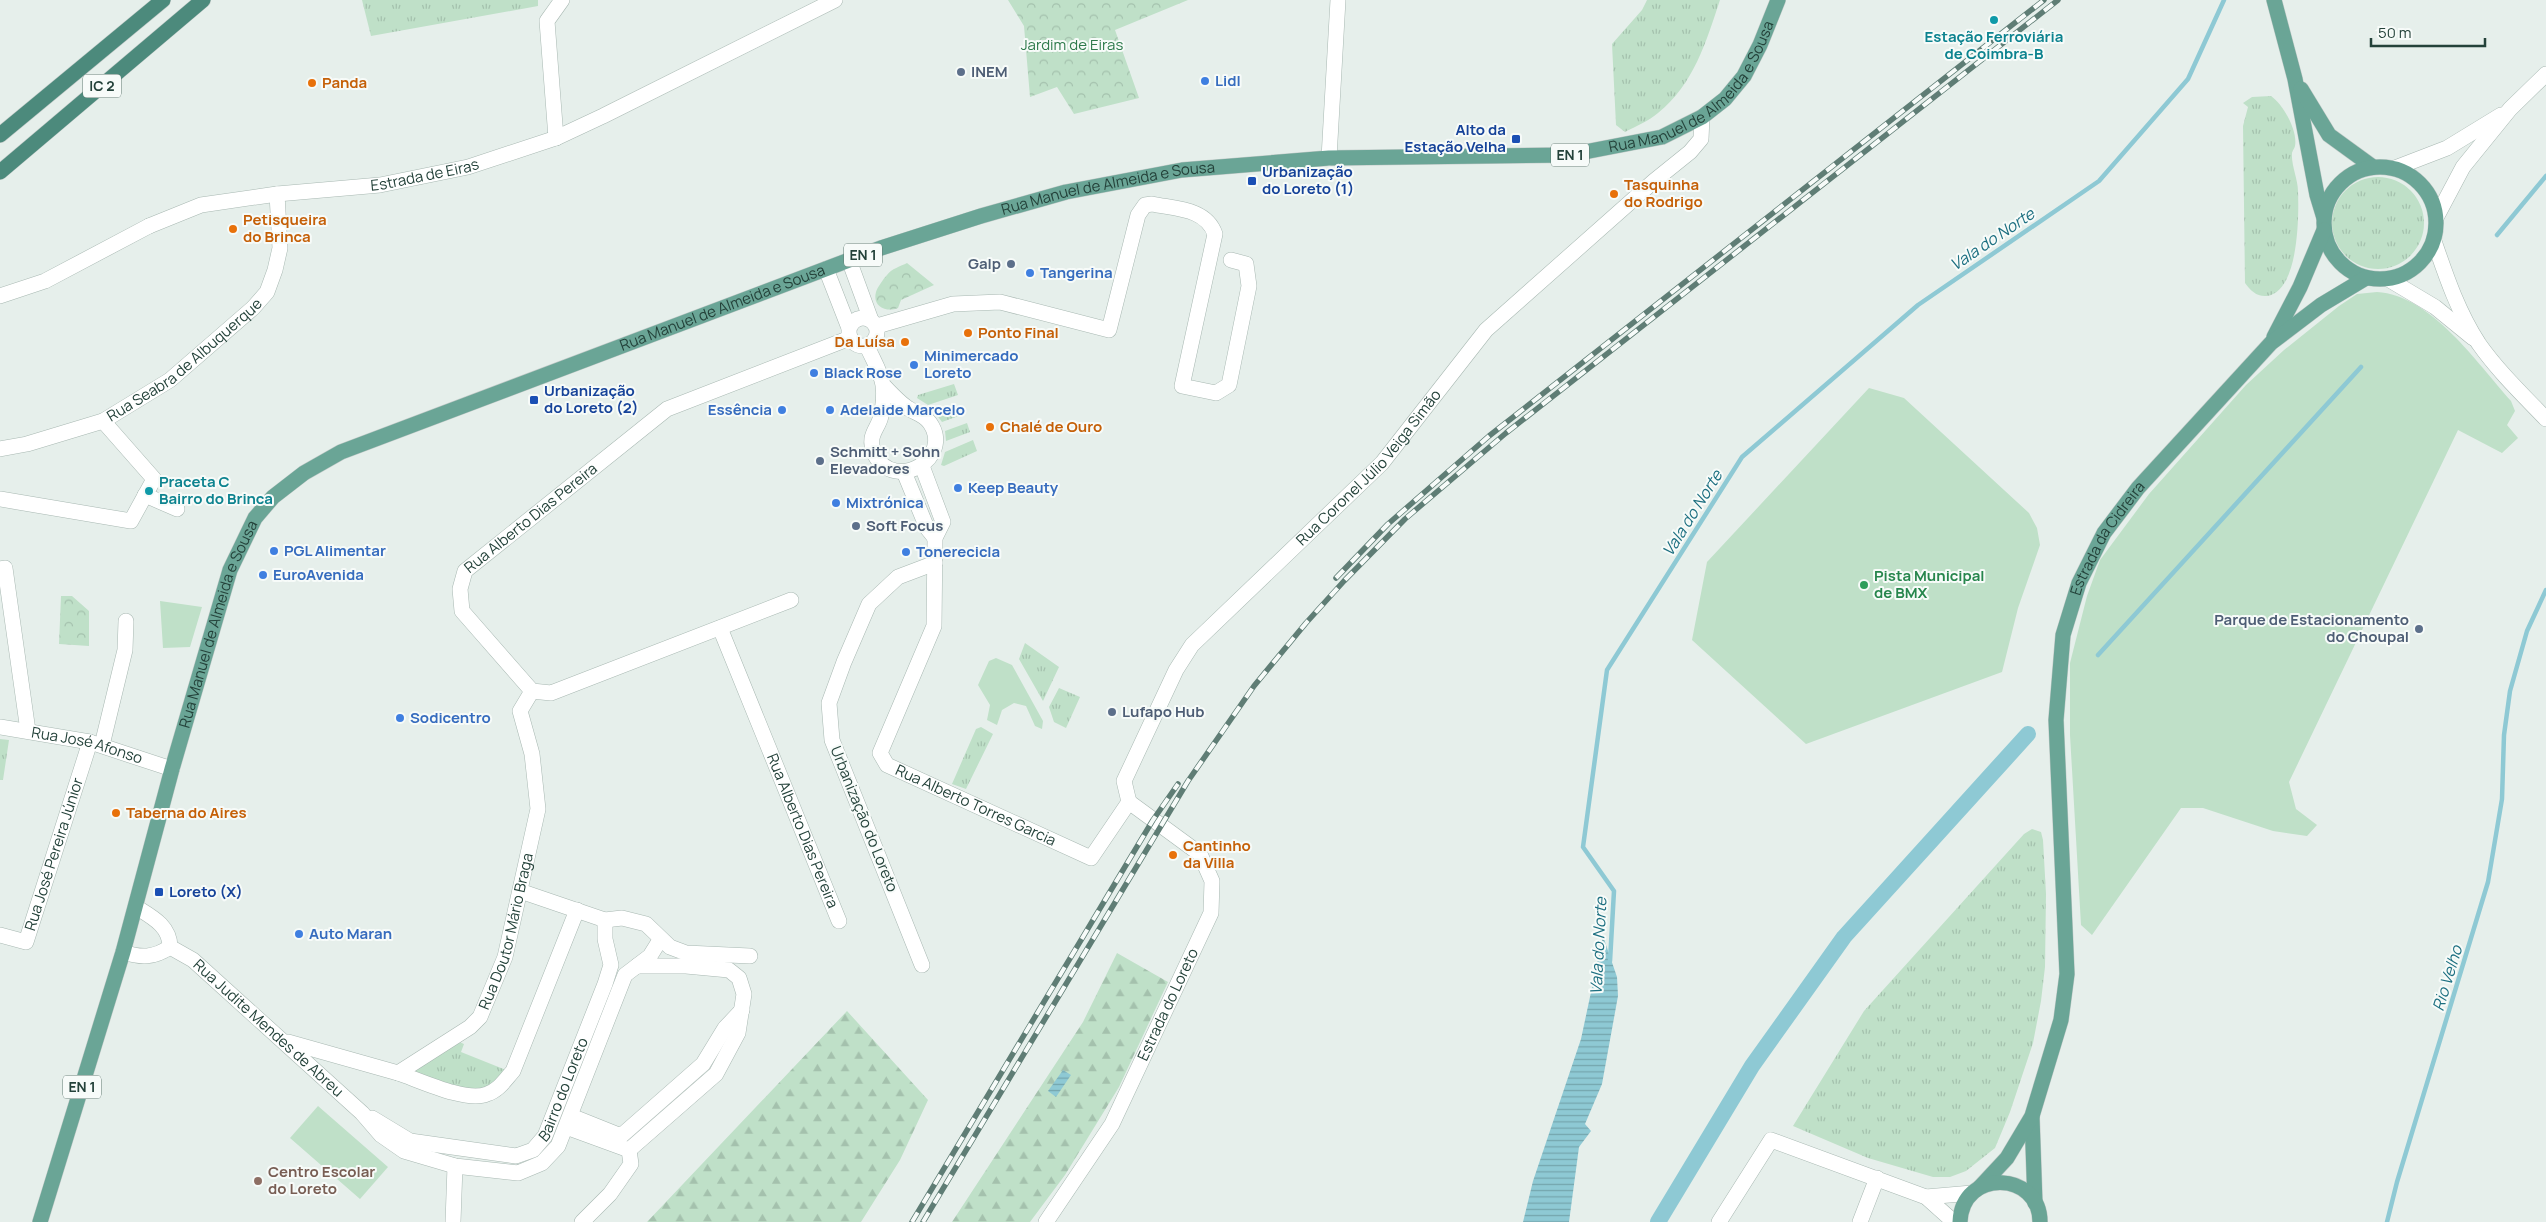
<svg xmlns="http://www.w3.org/2000/svg" width="2546" height="1222" font-family="Manrope,sans-serif">
<style>
.grass{fill:url(#grass-tufts)}
.forest{fill:url(#forest-firs)}
.park{fill:url(#park-crowns)}
.garden{fill:#bfe0c8}
.water{fill:url(#water-rules)}
.lines{fill:none;stroke-linecap:round;stroke-linejoin:round}
.stream{stroke:#8ec9d4;stroke-width:4.5}
.canal{stroke:#8ec9d4;stroke-width:16}
.minor-casing{stroke:#a8b8b2;stroke-width:16}
.tertiary-casing{stroke:#a8b8b2;stroke-width:16}
.primary-casing{stroke:#c2cac8;stroke-width:16}
.trunk-casing{stroke:#c2cac8;stroke-width:16}
.minor{stroke:#fff;stroke-width:15}
.tertiary{stroke:#fff;stroke-width:15}
.primary{stroke:#6aa596;stroke-width:15}
.trunk{stroke:#4c8a7c;stroke-width:15}
.rail-casing{stroke:#5f7d75;stroke-width:5.5}
.rail{stroke:#f7fbf9;stroke-width:4;stroke-dasharray:11;stroke-linecap:butt}
.culture-dot{fill:#0f9aa8;stroke:#f7fbf9;stroke-width:2}
.service-dot{fill:#5c6f8a;stroke:#f7fbf9;stroke-width:2}
.shop-dot{fill:#3f7fe0;stroke:#f7fbf9;stroke-width:2}
.food-dot{fill:#e8710a;stroke:#f7fbf9;stroke-width:2}
.transit-dot{fill:#1a4fb4;stroke:#f7fbf9;stroke-width:2}
.leisure-dot{fill:#2e9e5b;stroke:#f7fbf9;stroke-width:2}
.education-dot{fill:#8d6e63;stroke:#f7fbf9;stroke-width:2}
.labels{text-anchor:middle;stroke-width:4;stroke-linejoin:round;paint-order:stroke}
.shield{fill:#f7fbf9;stroke:#637a73;stroke-width:1}
.shield-label{font-size:14px;font-weight:bold;fill:#24423a}
.culture-label{font-size:15px;font-weight:bold;fill:#0d838f;stroke:#f7fbf9}
.park-label{font-size:15px;fill:#2d7a4b;stroke:#f7fbf9}
.service-label{font-size:15px;font-weight:bold;fill:#4e5e75;stroke:#f7fbf9;text-anchor:start}
.shop-label{font-size:15px;font-weight:bold;fill:#366cbe;stroke:#f7fbf9;text-anchor:start}
.street-label{font-size:15px;fill:#24423a;stroke:#f7fbf9}
.food-label{font-size:15px;font-weight:bold;fill:#c56008;stroke:#f7fbf9;text-anchor:start}
.transit-label{font-size:15px;font-weight:bold;fill:#164399;stroke:#f7fbf9;text-anchor:start}
.leisure-label{font-size:15px;font-weight:bold;fill:#27864d;stroke:#f7fbf9;text-anchor:start}
.education-label{font-size:15px;font-weight:bold;fill:#785e54;stroke:#f7fbf9;text-anchor:start}
.water-label{font-size:16px;font-style:italic;fill:#1c6f80;stroke:#f7fbf9}
</style>
<defs>
<pattern id="grass-tufts" width="24" height="20" patternUnits="userSpaceOnUse" patternTransform="scale(1.25)"><rect width="24" height="20" fill="#bfe0c8"/><path d="M3 7l-1-3M5 7V3M7 7l1-3M15 17l-1-3M17 17v-4M19 17l1-3" fill="none" stroke="#a4c1ad"/></pattern>
<pattern id="forest-firs" width="22" height="20" patternUnits="userSpaceOnUse" patternTransform="scale(1.25)"><rect width="22" height="20" fill="#bfe0c8"/><path d="M5 1l3.5 6h-7zM16 11l3.5 6h-7z" fill="#a4c1ad"/></pattern>
<pattern id="park-crowns" width="20" height="18" patternUnits="userSpaceOnUse" patternTransform="scale(1.25)"><rect width="20" height="18" fill="#bfe0c8"/><path d="M2 6a3 3 0 1 1 6 0M12 15a3 3 0 1 1 6 0" fill="none" stroke="#a4c1ad"/></pattern>
<pattern id="water-rules" width="6" height="5" patternUnits="userSpaceOnUse" patternTransform="scale(1.25)"><rect width="6" height="5" fill="#8ec9d4"/><path d="M0 2.5h6" fill="none" stroke="#74a5ad"/></pattern>
</defs>
<rect width="100%" height="100%" fill="#e6efeb"/>
<path class="grass" d="M362 0H538V6L371 36Z
M1647 0H1720C1706 42 1694 84 1658 113 1649 121 1636 126 1625 132L1616 125 1612 44 1642 10Z
M2271 96C2283 104 2298 131 2295 146 2295 147 2292 152 2292 153 2291 165 2298 179 2298 191 2299 215 2299 292 2267 296 2257 297 2251 291 2245 283L2243 126 2248 107 2243 103 2252 97Z
M2332 223a46 46 0 1 1 92 0a46 46 0 1 1-92 0Z
M954 384 958 395 928 405 917 398 918 395Z
M961 405 964 414 942 422 936 414Z
M967 423 970 432 946 441 945 431Z
M973 440 977 451 944 466 941 465 945 452Z
M1025 643 1059 667 1043 701 1019 659Z
M1059 688 1080 697 1066 728 1054 722 1049 707Z
M981 727 993 734 966 789 952 784 976 729Z
M0 739 9 740 3 780H0Z
M2032 829 2041 832 2043 840 2046 894 2045 967 2041 1001 2033 1043 2010 1112 1995 1148 1966 1171 1950 1177H1933L1868 1158 1793 1126 1864 1011 2024 834Z
M457 1041 464 1044 461 1052 506 1070 497 1083 473 1093 411 1072Z"/>
<path class="forest" d="M1117 953 1168 982 1119 1087 1065 1175 1030 1222H952L1083 1022Z
M847 1011 928 1100 900 1160 861 1222H647Z"/>
<path class="park" d="M1008 0H1188L1115 30 1139 98 1074 114 1057 87 1030 97 1024 26Z
M907 263 934 285 901 300 898 308C886 313 872 306 876 292 877 288 884 278 887 275 891 269 901 266 907 263Z
M61 596H72L89 611V646L59 644Z"/>
<path class="garden" d="M2377 292C2431 295 2477 363 2511 401L2515 411 2507 425 2518 438 2502 453 2458 430 2289 782 2296 809 2317 825 2307 836 2273 831 2203 808H2181L2092 935 2081 925 2070 735V663L2087 596 2100 560 2149 494 2246 385 2284 350 2339 306 2357 294Z
M1869 388 1904 398 2029 513 2037 528 2040 545 2018 608 2002 672 1806 744 1692 640 1707 562Z
M160 601 202 607 190 647 163 648Z
M996 658 1012 665 1043 721 1042 729 1035 726 1026 706 1014 703 1002 710 997 725 987 720 990 705 978 685 989 661Z
M318 1106 388 1167 360 1199 290 1138Z"/>
<path class="water" d="M1603 936 1617 977 1618 996 1602 1084 1585 1124 1591 1131 1579 1147 1569 1222H1523L1533 1181 1581 1039Z
M1063 1070 1071 1075 1056 1097 1048 1091Z"/>
<g class="lines">
<path class="stream" d="M2497 235 2546 176
M2098 655 2361 367
M1610 961 1614 891 1583 847 1607 670 1742 457 1918 305 2099 181 2188 79 2224 0
M2387 1222 2397 1182 2488 882 2502 799 2504 735 2510 691 2527 631 2546 590"/>
<path class="canal" d="M1658 1222 1752 1066 1844 937 2028 734"/>
<defs>
<g id="minor">
<path d="M556 138 547 21 562 0"/>
<path d="M1329 158 1338 0"/>
<path d="M2434 241C2446 276 2458 312 2479 344 2498 371 2523 395 2546 419"/>
<path d="M849 260 871 320"/>
<path d="M826 269 849 328"/>
<path d="M2388 279 2435 307 2473 338"/>
<path d="M0 296 45 281 149 226"/>
<circle cx="863" cy="332" r="14"/>
<path d="M877 326 953 304 1000 302 1109 330 1138 215 1145 205 1152 204C1175 209 1206 208 1215 234L1182 386 1216 393 1229 385 1249 286 1246 264 1231 260"/>
<path d="M867 346C872 358 881 372 883 385 884 393 883 407 881 416 878 430 866 435 875 455 895 493 954 458 930 423 923 413 913 413 905 406 897 400 890 392 883 385"/>
<path id="s1" d="M0 449 27 444 103 421 170 380 253 308 267 292 275 270 280 248 277 194"/>
<path id="s2" d="M922 466 943 522 935 538 934 626 880 753 887 765 1091 858 1129 802 1124 781 1176 670 1192 645 1382 463 1486 330 1654 181 1690 152 1701 139 1702 117"/>
<path d="M904 472 927 528 935 538"/>
<path d="M145 495 177 509"/>
<path d="M0 499 131 521 154 479 103 421"/>
<path d="M0 569 5 568 28 731"/>
<path id="s3" d="M791 600 551 693 532 691 462 611 460 589 465 571 667 409 850 338"/>
<path id="s4" d="M720 628 839 921"/>
<path id="s5" d="M0 727 90 742 172 769"/>
<path d="M102 745 125 650 126 621"/>
<path d="M520 891 605 920 622 918 646 924 670 947 686 953 750 956"/>
<path d="M136 907C152 917 170 926 170 947"/>
<path id="s6" d="M0 935 26 942 90 742"/>
<path id="s7" d="M170 947 193 960 362 1113 381 1135 404 1151 455 1166 518 1173 542 1163 558 1146 625 975 650 956 660 940"/>
<path d="M123 952C141 958 154 958 170 947"/>
<path d="M922 965 832 740 829 703 844 662 869 604 898 577 935 563"/>
<path id="s8" d="M288 1042 398 1073 470 1027 480 1017 505 957 538 809 532 754 520 711 532 691"/>
<path d="M398 1073C419 1080 467 1103 487 1094 499 1090 505 1080 513 1071L577 910"/>
<path d="M571 1116 621 1136 703 1064 725 1028 742 1010"/>
<path id="s9" d="M372 1118 410 1141 516 1156 533 1150 545 1136 605 984 611 965 605 939V920"/>
<path d="M566 1127 629 1150 631 1164 610 1194 582 1222"/>
<path d="M629 1150 716 1074 738 1033 744 994 739 978 729 970 686 966H637"/>
<path d="M1926 1197 1972 1193"/>
<path d="M453 1222 455 1166"/>
<path id="s10" d="M1046 1222 1112 1124 1211 913 1212 881 1200 854 1129 802"/>
<path d="M1719 1222 1771 1140 1926 1197 1954 1222"/>
<path d="M1860 1222 1877 1178"/>
</g>
<g id="tertiary">
<path d="M2395 168 2447 148 2501 115"/>
<path d="M2437 216 2463 167 2510 109 2546 74"/>
<path id="s11" d="M149 226 201 205 277 194 380 185 468 167 556 138 603 116 835 0"/>
</g>
<g id="primary">
<path d="M2274 0 2295 79 2317 195 2324 218"/>
<path d="M2301 89 2329 135 2373 167"/>
<circle cx="2380" cy="223" r="56"/>
<path d="M2274 337 2300 287 2324 230"/>
<path d="M2032 1117 2035 1203"/>
<path id="s12" d="M1980 1187 2007 1158 2032 1116 2061 1020 2067 974 2056 720 2063 635 2079 583 2104 533 2138 488 2271 343 2321 305 2366 278"/>
<path id="s13" d="M40 1222 123 952 172 769 230 570 255 518 273 497 304 473 341 452 881 248 981 216 1066 192 1182 170 1329 158 1569 155 1662 137 1702 117 1725 99 1744 76 1760 45 1778 0"/>
<path d="M1960 1222C1962 1168 2040 1171 2040 1222"/>
</g>
<path id="trunk" d="M0 135 163 0
M0 172 203 0"/>
</defs>
<use href="#minor" class="minor-casing"/>
<use href="#tertiary" class="tertiary-casing"/>
<use href="#primary" class="primary-casing"/>
<use href="#trunk" class="trunk-casing"/>
<use href="#minor" class="minor"/>
<use href="#tertiary" class="tertiary"/>
<use href="#primary" class="primary"/>
<use href="#trunk" class="trunk"/>
<defs>
<path id="rail" d="M1336 578 1388 524 1489 436 2044 0
M912 1222 1153 820 1178 784
M923 1222 1188 781 1254 686 1306 623 1344 581 1405 519 1506 433 2058 0"/>
</defs>
<use href="#rail" class="rail-casing"/>
<use href="#rail" class="rail"/>
</g>
<g class="culture-dot">
<circle cx="1994" cy="20" r="5"/>
<circle cx="149" cy="491" r="5"/>
</g>
<g class="service-dot">
<circle cx="961" cy="72" r="5"/>
<circle cx="1011" cy="264" r="5"/>
<circle cx="820" cy="461" r="5"/>
<circle cx="856" cy="526" r="5"/>
<circle cx="2419" cy="629" r="5"/>
<circle cx="1112" cy="712" r="5"/>
</g>
<g class="shop-dot">
<circle cx="1205" cy="81" r="5"/>
<circle cx="1030" cy="273" r="5"/>
<circle cx="914" cy="365" r="5"/>
<circle cx="814" cy="373" r="5"/>
<circle cx="782" cy="410" r="5"/>
<circle cx="830" cy="410" r="5"/>
<circle cx="958" cy="488" r="5"/>
<circle cx="836" cy="503" r="5"/>
<circle cx="274" cy="551" r="5"/>
<circle cx="906" cy="552" r="5"/>
<circle cx="263" cy="575" r="5"/>
<circle cx="400" cy="718" r="5"/>
<circle cx="299" cy="934" r="5"/>
</g>
<g class="food-dot">
<circle cx="312" cy="83" r="5"/>
<circle cx="1614" cy="194" r="5"/>
<circle cx="233" cy="229" r="5"/>
<circle cx="968" cy="333" r="5"/>
<circle cx="905" cy="342" r="5"/>
<circle cx="990" cy="427" r="5"/>
<circle cx="116" cy="813" r="5"/>
<circle cx="1173" cy="855" r="5"/>
</g>
<g class="transit-dot">
<rect x="1511" y="134" width="10" height="10" rx="2.5"/>
<rect x="1247" y="176" width="10" height="10" rx="2.5"/>
<rect x="529" y="395" width="10" height="10" rx="2.5"/>
<rect x="154" y="887" width="10" height="10" rx="2.5"/>
</g>
<circle class="leisure-dot" cx="1864" cy="585" r="5"/>
<circle class="education-dot" cx="258" cy="1181" r="5"/>
<g class="labels">
<g class="shield">
<rect x="83" y="74.5" width="38" height="23" rx="4"/>
<rect x="1551" y="143.5" width="38" height="23" rx="4"/>
<rect x="844" y="243.5" width="38" height="23" rx="4"/>
<rect x="63" y="1075.5" width="38" height="23" rx="4"/>
</g>
<g class="shield-label">
<text x="102" y="91">IC 2</text>
<text x="1570" y="160">EN 1</text>
<text x="863" y="260">EN 1</text>
<text x="82" y="1092">EN 1</text>
</g>
<g class="culture-label">
<text x="1994" y="42">Estação Ferroviária<tspan x="1994" dy="17">de Coimbra-B</tspan></text>
<text x="159" y="487" text-anchor="start">Praceta C<tspan x="159" dy="17">Bairro do Brinca</tspan></text>
</g>
<g class="park-label">
<text x="1072" y="50">Jardim de Eiras</text>
</g>
<g class="service-label">
<text x="971" y="77">INEM</text>
<text x="1001" y="269" text-anchor="end">Galp</text>
<text x="830" y="457">Schmitt + Sohn<tspan x="830" dy="17">Elevadores</tspan></text>
<text x="866" y="531">Soft Focus</text>
<text x="2409" y="625" text-anchor="end">Parque de Estacionamento<tspan x="2409" dy="17">do Choupal</tspan></text>
<text x="1122" y="717">Lufapo Hub</text>
</g>
<g class="shop-label">
<text x="1215" y="86">Lidl</text>
<text x="1040" y="278">Tangerina</text>
<text x="924" y="361">Minimercado<tspan x="924" dy="17">Loreto</tspan></text>
<text x="824" y="378">Black Rose</text>
<text x="772" y="415" text-anchor="end">Essência</text>
<text x="840" y="415">Adelaide Marcelo</text>
<text x="968" y="493">Keep Beauty</text>
<text x="846" y="508">Mixtrónica</text>
<text x="284" y="556">PGL Alimentar</text>
<text x="916" y="557">Tonerecicla</text>
<text x="273" y="580">EuroAvenida</text>
<text x="410" y="723">Sodicentro</text>
<text x="309" y="939">Auto Maran</text>
</g>
<g class="street-label">
<text dy="5" stroke="none"><textPath href="#s13" startOffset="2272">Rua Manuel de Almeida e Sousa</textPath></text>
<text dy="5" stroke="none"><textPath href="#s11" startOffset="282">Estrada de Eiras</textPath></text>
<text dy="5" stroke="none"><textPath href="#s13" startOffset="1659">Rua Manuel de Almeida e Sousa</textPath></text>
<text dy="5" stroke="none"><textPath href="#s13" startOffset="1254">Rua Manuel de Almeida e Sousa</textPath></text>
<text dy="5" stroke="none"><textPath href="#s1" startOffset="209">Rua Seabra de Albuquerque</textPath></text>
<text dy="5" stroke="none"><textPath href="#s2" startOffset="1034">Rua Coronel Júlio Veiga Simão</textPath></text>
<text dy="5" stroke="none"><textPath href="#s3" startOffset="508">Rua Alberto Dias Pereira</textPath></text>
<text dy="5" stroke="none"><textPath href="#s12" startOffset="682">Estrada da Cidreira</textPath></text>
<text dy="5" stroke="none"><textPath href="#s13" startOffset="624">Rua Manuel de Almeida e Sousa</textPath></text>
<text dy="5" stroke="none"><textPath href="#s5" startOffset="89">Rua José Afonso</textPath></text>
<text dy="5" stroke="none"><textPath href="#s2" startOffset="415">Rua Alberto Torres Garcia</textPath></text>
<text transform="translate(864 819) rotate(68)" y="5">Urbanização do Loreto</text>
<text dy="5" stroke="none"><textPath href="#s4" startOffset="219">Rua Alberto Dias Pereira</textPath></text>
<text dy="5" stroke="none"><textPath href="#s6" startOffset="119">Rua José Pereira Júnior</textPath></text>
<text dy="5" stroke="none"><textPath href="#s8" startOffset="304">Rua Doutor Mário Braga</textPath></text>
<text dy="5" stroke="none"><textPath href="#s10" startOffset="250">Estrada do Loreto</textPath></text>
<text dy="5" stroke="none"><textPath href="#s7" startOffset="128">Rua Judite Mendes de Abreu</textPath></text>
<text dy="5" stroke="none"><textPath href="#s9" startOffset="238">Bairro do Loreto</textPath></text>
</g>
<g class="food-label">
<text x="322" y="88">Panda</text>
<text x="1624" y="190">Tasquinha<tspan x="1624" dy="17">do Rodrigo</tspan></text>
<text x="243" y="225">Petisqueira<tspan x="243" dy="17">do Brinca</tspan></text>
<text x="978" y="338">Ponto Final</text>
<text x="895" y="347" text-anchor="end">Da Luísa</text>
<text x="1000" y="432">Chalé de Ouro</text>
<text x="126" y="818">Taberna do Aires</text>
<text x="1183" y="851">Cantinho<tspan x="1183" dy="17">da Villa</tspan></text>
</g>
<g class="transit-label">
<text x="1506" y="135" text-anchor="end">Alto da<tspan x="1506" dy="17">Estação Velha</tspan></text>
<text x="1262" y="177">Urbanização<tspan x="1262" dy="17">do Loreto (1)</tspan></text>
<text x="544" y="396">Urbanização<tspan x="544" dy="17">do Loreto (2)</tspan></text>
<text x="169" y="897">Loreto (X)</text>
</g>
<g class="leisure-label">
<text x="1874" y="581">Pista Municipal<tspan x="1874" dy="17">de BMX</tspan></text>
</g>
<g class="education-label">
<text x="268" y="1177">Centro Escolar<tspan x="268" dy="17">do Loreto</tspan></text>
</g>
<g class="water-label">
<text transform="translate(1992 239) rotate(-34)" y="6">Vala do Norte</text>
<text transform="translate(1692 513) rotate(-58)" y="6">Vala do Norte</text>
<text transform="translate(1598 946) rotate(-87)" y="6">Vala do Norte</text>
<text transform="translate(2447 978) rotate(-73)" y="6">Rio Velho</text>
</g>
</g>
<path d="M2371 38v8h114v-8" fill="none" stroke="#24423a" stroke-width="2.5"/>
<text x="2378" y="38" font-size="15" fill="#24423a" stroke="#f7fbf9" stroke-width="4" paint-order="stroke">50 m</text>
</svg>
